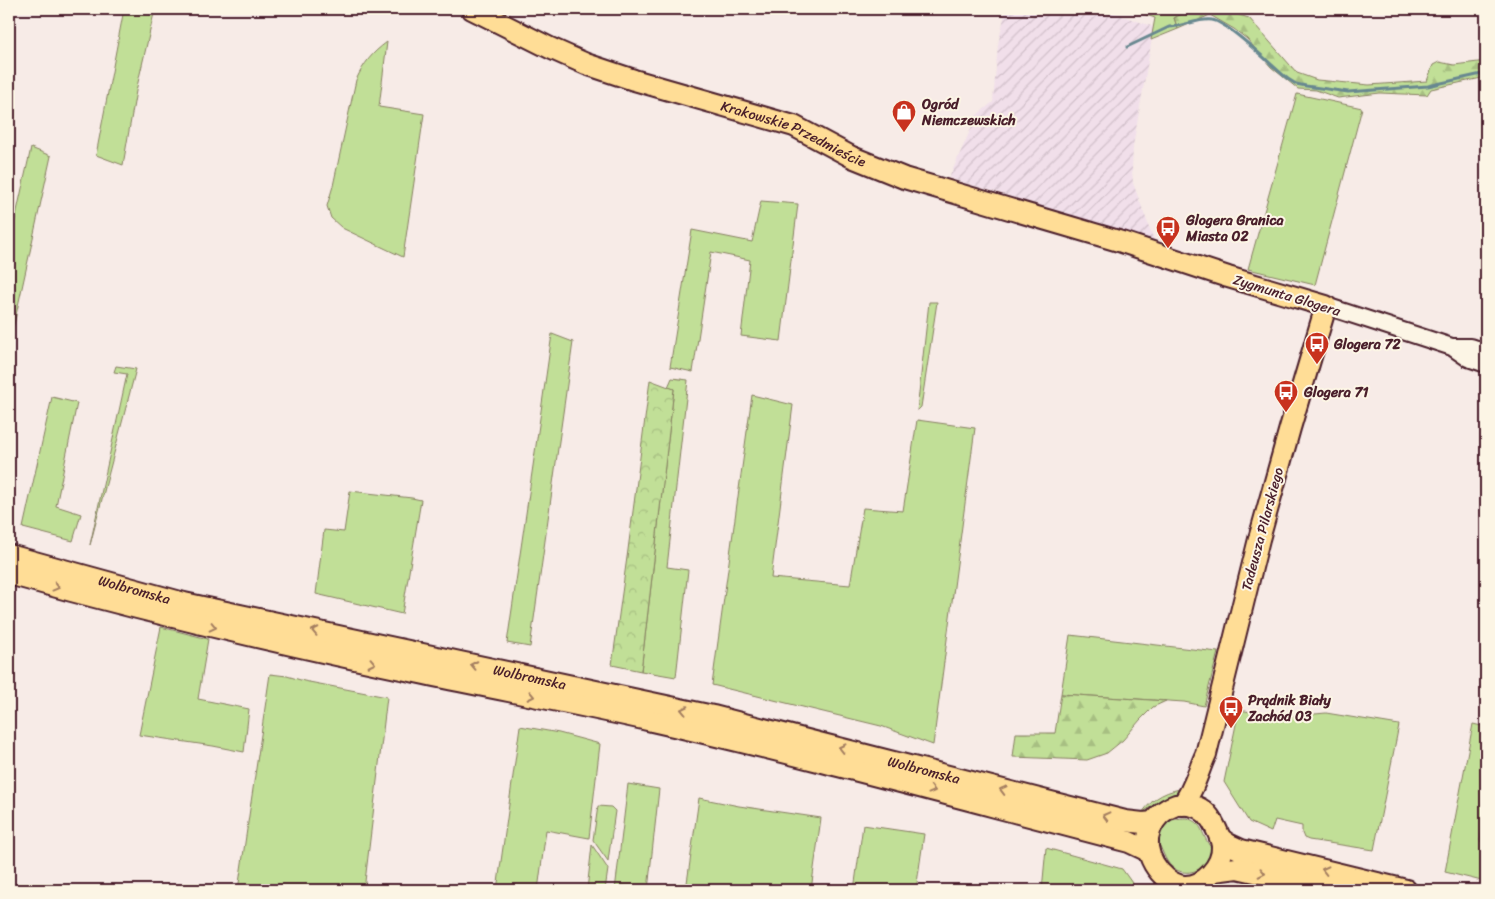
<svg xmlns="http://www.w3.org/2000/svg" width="1495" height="899" font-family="Sriracha,sans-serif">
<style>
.industrial{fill:url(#industrial-furrows)}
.grass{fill:#c1df97;stroke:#867f61}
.forest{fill:url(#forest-firs);stroke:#867f61}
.park{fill:url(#park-crowns);stroke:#867f61}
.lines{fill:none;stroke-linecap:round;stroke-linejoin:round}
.stream{stroke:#688890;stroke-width:3}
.minor-casing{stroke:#4a1f2b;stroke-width:20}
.major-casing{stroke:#4a1f2b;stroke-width:24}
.minor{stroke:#fcf5e5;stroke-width:16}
.major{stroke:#ffdd96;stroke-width:20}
.oneway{stroke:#a47e60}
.labels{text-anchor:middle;stroke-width:4;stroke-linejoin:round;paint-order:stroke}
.poi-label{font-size:14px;font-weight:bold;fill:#4a1f2b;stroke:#fcf5e5;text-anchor:start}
.street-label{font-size:14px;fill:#4a1f2b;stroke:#fcf5e5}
</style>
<defs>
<pattern id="industrial-furrows" width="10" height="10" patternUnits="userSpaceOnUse" patternTransform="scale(1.25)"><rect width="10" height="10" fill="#f1dfea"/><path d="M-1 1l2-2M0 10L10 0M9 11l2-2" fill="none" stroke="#d0bfc9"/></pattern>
<pattern id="forest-firs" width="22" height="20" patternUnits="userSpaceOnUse" patternTransform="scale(1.25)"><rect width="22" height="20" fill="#c1df97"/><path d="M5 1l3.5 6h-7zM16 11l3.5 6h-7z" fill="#a7bf82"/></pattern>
<pattern id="park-crowns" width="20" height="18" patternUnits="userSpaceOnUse" patternTransform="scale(1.25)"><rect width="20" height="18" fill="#c1df97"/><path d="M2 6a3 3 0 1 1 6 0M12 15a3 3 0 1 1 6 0" fill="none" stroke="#a7bf82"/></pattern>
</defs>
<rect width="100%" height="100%" fill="#f7ebe7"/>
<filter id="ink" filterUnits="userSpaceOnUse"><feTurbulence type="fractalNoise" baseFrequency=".02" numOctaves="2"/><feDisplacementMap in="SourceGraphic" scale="10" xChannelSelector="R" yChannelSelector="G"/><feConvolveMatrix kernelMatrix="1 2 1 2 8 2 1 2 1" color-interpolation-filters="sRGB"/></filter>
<g filter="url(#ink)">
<path class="industrial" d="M1006 9H1103L1154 27 1133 146 1132 169 1133 183 1154 240 949 178 977 115 993 102 998 44Z"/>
<path class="grass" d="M124 9H155L136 91 123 165 96 155Z
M1129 9H1191L1174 18 1178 29 1151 40 1155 18Z
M387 42 379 107 424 114 403 257 342 228 331 218 327 206 333 186 356 80C364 63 372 53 387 42Z
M1297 94 1362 108 1315 285 1248 269Z
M31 148 51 156 9 347V247Z
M761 201 798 204 781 341 741 336 750 260 711 252 693 372 670 367 692 230 752 242Z
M929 302H937L921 407 917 411Z
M552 334 573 342 530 647 507 643 539 425Z
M116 366 136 369 90 545 127 374 114 372Z
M672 378 688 380 667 567 688 570 676 677 641 671 674 389 668 387Z
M752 395 793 405 771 578 850 585 863 508 903 511 917 420 975 428 933 745 881 726 712 685Z
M52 397 77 403 56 506 81 514 73 541 23 528Z
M350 491 412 498 421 500 402 614 316 594 324 530 344 532Z
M161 627 208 639 198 699 249 709 244 752 213 746 139 735Z
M1070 635 1218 652 1204 706 1184 702 1061 694Z
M270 674 287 676 304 681 387 697 364 890H238Z
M1239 710 1282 717 1326 713 1399 725 1374 850 1309 840 1304 838 1302 833V826L1275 820 1271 832 1249 822 1224 782Z
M1473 724 1486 727V807L1480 841 1486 842V882L1445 872Z
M520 726 559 733 600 744 589 838 546 830 538 890H497Z
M628 784 659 789 648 890H615Z
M1187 788 1179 794 1159 801 1142 813C1153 797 1168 790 1187 788Z
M699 798 739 806 821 818 811 890H686Z
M598 806 611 807 615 811 608 861 593 840Z
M1187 818C1203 824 1200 830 1208 843 1209 846 1214 849 1213 853 1213 854 1209 859 1209 860 1201 872 1184 877 1172 867 1164 860 1163 849 1156 840 1163 824 1168 818 1187 818Z
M863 825 924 834 916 890H854Z
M592 845 608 869 605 890H587Z
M1046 848 1122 869 1137 890H1042Z"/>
<path class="forest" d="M1191 9H1219L1249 18 1297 73 1317 80 1369 85 1427 81 1433 65 1439 62 1454 65 1486 61V77L1431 89 1427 95 1380 93 1338 98 1316 90 1298 89 1271 67 1247 39 1234 29 1210 15 1178 29 1174 18Z
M1061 694 1166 701 1153 707 1140 720 1123 740 1107 753 1087 760 1013 757 1016 733H1055Z"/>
<path class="park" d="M650 380 674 389 641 671 612 665 628 550Z"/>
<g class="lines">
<path class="stream" d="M1127 47 1169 27C1183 27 1199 18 1212 20 1228 22 1273 67 1288 79L1296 84 1306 86 1348 92 1428 86 1486 73"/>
<defs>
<path id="minor" d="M1326 306 1452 347 1468 358 1486 364
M1452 347H1471L1486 352"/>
<g id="major">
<path id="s1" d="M472 9 550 48 586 64 634 80 794 126 852 157 904 178 1122 242 1228 277 1326 306 1290 428 1259 539 1206 754C1198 771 1194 790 1182 805"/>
<path id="s2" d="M9 555 184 603 713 716 1125 821 1143 823 1154 822"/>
<path d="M9 574C146 612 285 645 425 674 501 690 577 704 652 721 812 757 970 801 1129 842L1148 851"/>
<path d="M1176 805C1191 803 1204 807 1212 821 1216 828 1221 837 1222 846 1223 865 1204 887 1184 886 1171 885 1160 874 1154 864 1140 840 1151 814 1176 805Z"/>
<path d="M1221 839 1228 844 1241 850 1406 890"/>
<path d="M1214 871 1237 868 1336 890"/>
</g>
</defs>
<use href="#minor" class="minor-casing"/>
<use href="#major" class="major-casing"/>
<use href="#minor" class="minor"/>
<use href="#major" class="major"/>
</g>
<defs><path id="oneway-chevron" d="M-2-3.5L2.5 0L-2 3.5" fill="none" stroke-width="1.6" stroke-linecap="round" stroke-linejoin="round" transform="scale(1.25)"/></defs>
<g class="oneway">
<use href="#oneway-chevron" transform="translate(56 587) rotate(15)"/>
<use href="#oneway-chevron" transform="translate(213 627) rotate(13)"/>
<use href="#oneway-chevron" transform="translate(315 631) rotate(-168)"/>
<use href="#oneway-chevron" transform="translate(372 663) rotate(12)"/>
<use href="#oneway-chevron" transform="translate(474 665) rotate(-168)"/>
<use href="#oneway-chevron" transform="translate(531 696) rotate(12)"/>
<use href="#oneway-chevron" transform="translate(684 710) rotate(-168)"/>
<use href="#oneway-chevron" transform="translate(842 748) rotate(-166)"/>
<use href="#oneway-chevron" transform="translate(932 790) rotate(15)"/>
<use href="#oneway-chevron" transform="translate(1003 790) rotate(-165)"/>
<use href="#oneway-chevron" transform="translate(1106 816) rotate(-166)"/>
<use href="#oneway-chevron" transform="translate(1325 870) rotate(-166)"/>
<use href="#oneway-chevron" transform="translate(1262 873) rotate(12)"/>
</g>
</g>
<defs>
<symbol id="shop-pin" viewBox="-11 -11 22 30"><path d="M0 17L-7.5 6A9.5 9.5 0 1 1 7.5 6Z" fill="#c8321e" stroke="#fcf5e5"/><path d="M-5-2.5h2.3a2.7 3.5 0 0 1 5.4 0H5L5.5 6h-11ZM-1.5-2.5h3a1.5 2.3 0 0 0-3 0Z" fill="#fff"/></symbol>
<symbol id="bus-pin" viewBox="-11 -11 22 30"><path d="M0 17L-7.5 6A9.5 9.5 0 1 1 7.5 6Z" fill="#c8321e" stroke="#fcf5e5"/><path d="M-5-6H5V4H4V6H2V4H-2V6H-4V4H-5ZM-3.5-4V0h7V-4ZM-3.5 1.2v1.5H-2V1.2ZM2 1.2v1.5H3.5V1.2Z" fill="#fff"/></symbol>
</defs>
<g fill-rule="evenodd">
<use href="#shop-pin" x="890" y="98" width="28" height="38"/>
<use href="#bus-pin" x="1154" y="214" width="28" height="38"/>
<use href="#bus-pin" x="1303" y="330" width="28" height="38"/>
<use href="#bus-pin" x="1272" y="378" width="28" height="38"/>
<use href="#bus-pin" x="1217" y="694" width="28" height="38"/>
</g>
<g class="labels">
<g class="poi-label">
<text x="922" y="109">Ogród<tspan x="922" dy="16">Niemczewskich</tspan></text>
<text x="1186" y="225">Glogera Granica<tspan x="1186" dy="16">Miasta 02</tspan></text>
<text x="1334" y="349">Glogera 72</text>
<text x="1304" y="397">Glogera 71</text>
<text x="1248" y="705">Prądnik Biały<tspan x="1248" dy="16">Zachód 03</tspan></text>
</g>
<g class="street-label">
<text dy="5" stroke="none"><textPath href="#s1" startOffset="346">Krakowskie Przedmieście</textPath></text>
<text transform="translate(1287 295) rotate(17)" y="5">Zygmunta Glogera</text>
<text transform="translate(1262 529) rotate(-75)" y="5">Tadeusza Pilarskiego</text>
<text dy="5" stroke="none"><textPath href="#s2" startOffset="130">Wolbromska</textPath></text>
<text dy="5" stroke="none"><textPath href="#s2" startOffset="535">Wolbromska</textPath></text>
<text dy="5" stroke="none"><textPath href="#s2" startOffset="940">Wolbromska</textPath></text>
</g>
</g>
<rect width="1495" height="899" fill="none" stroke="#fcf5e5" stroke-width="30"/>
<rect x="15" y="15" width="1465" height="869" fill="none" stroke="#4a1f2b" stroke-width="2" filter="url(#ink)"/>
</svg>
